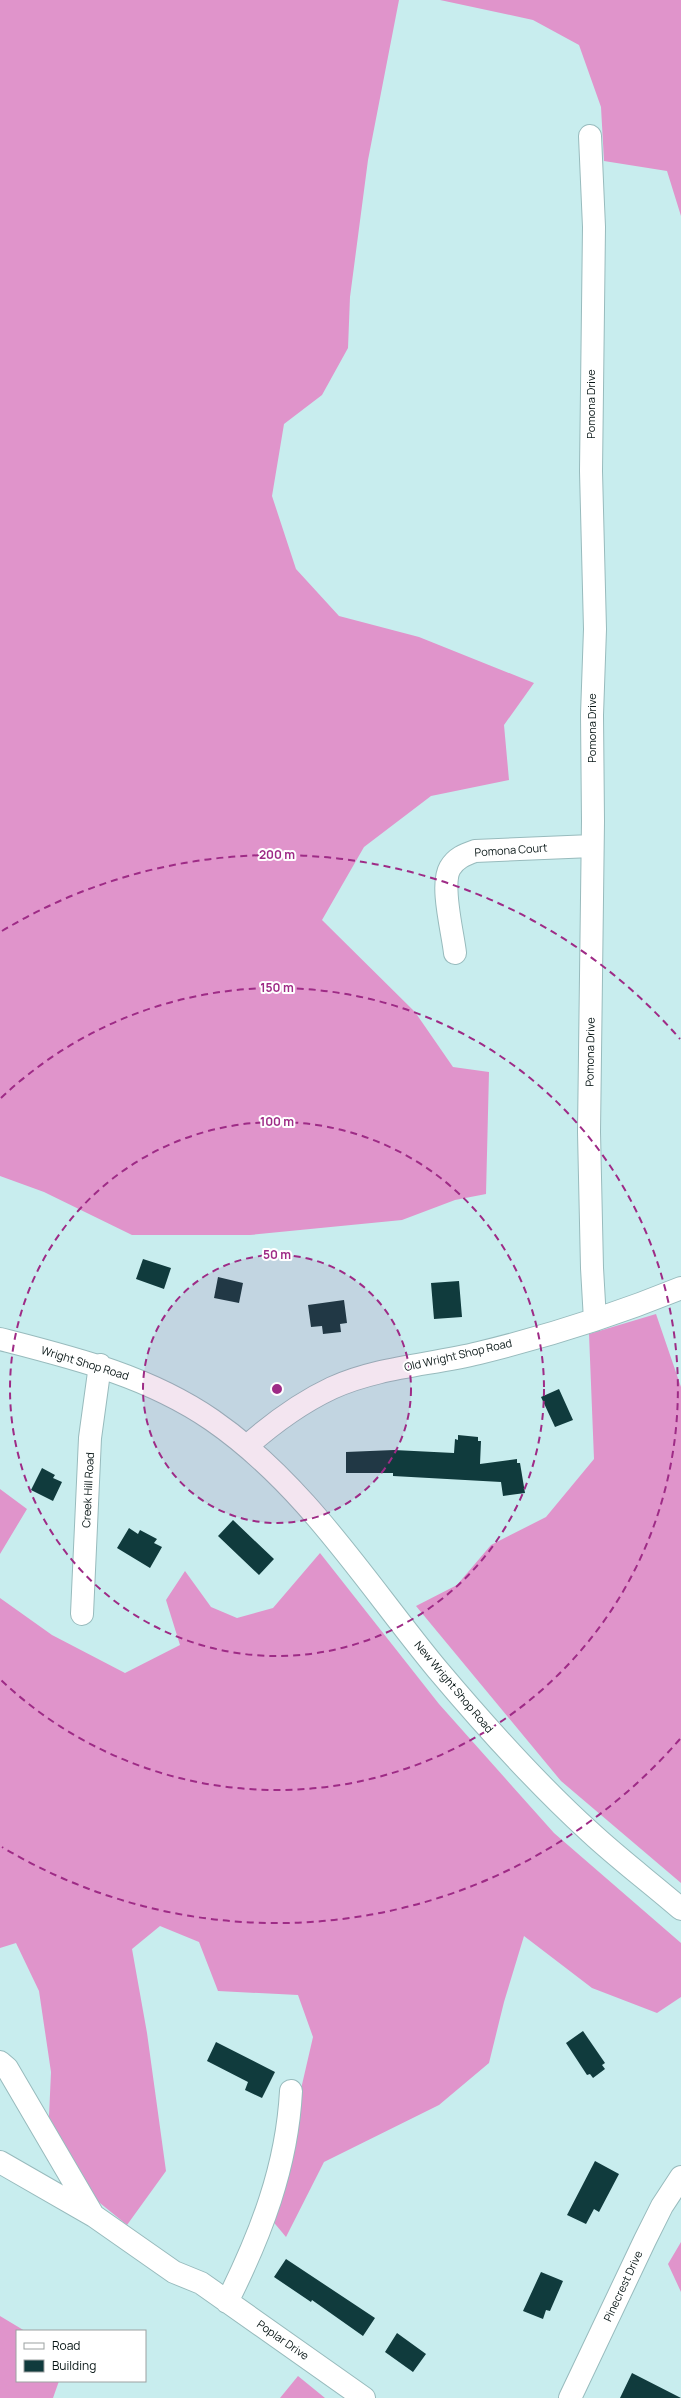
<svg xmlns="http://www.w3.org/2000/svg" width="681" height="2398" font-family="Manrope,sans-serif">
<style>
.forest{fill:#e094cb}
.building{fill:#103b3d}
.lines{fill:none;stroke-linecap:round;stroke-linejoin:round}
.minor-casing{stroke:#98bbbd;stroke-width:24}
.minor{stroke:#fff;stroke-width:22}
.ring{fill:none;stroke:#9e2b86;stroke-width:2;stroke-dasharray:7 5}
.labels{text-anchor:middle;stroke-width:4;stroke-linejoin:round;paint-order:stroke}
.street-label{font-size:11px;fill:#071515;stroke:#fff}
.centre{fill:#9e2b86;stroke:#fff;stroke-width:2}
.ring-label{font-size:12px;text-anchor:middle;font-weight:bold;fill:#9e2b86;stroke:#fff;stroke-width:4;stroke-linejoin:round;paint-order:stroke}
</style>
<rect width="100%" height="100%" fill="#c8edee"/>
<path class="forest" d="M0 0H399L368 160 350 297 348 348 322 395 284 424 272 496 296 569 339 616 419 637 534 683 504 725 509 780 431 796 364 847 322 920 415 1012 453 1067 489 1072 486 1194 455 1200 402 1220 250 1235H132L44 1192 0 1176Z
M440 0H681V216L667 171 604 161 601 107 579 45 533 20Z
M656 1314 681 1387V1883L561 1781 416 1606 457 1585 491 1545 546 1517 594 1459 589 1334Z
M0 1489 27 1509 0 1554Z
M320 1553 439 1704 554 1833 681 1943V1997L657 2013 592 1988 524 1936 504 2002 489 2063 439 2105 324 2162 286 2237 271 2219 313 2037 298 1995 218 1991 199 1942 160 1926 132 1949 147 2033 166 2171 127 2225 47 2160 51 2072 39 1991 16 1943 0 1948V1598L52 1635 125 1673 180 1645 166 1600 185 1571 211 1607 237 1618 273 1608Z
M681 2242V2292L668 2264Z
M0 2316 25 2331H17V2381H59L53 2398H0Z
M298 2376 325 2398H280Z"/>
<path class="building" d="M143 1259 171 1268 164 1289 136 1279Z
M218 1277 243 1283 239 1303 214 1298Z
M459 1281 462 1317 434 1319 431 1283Z
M344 1300 347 1323 340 1324 341 1332 323 1334 322 1326 311 1327 308 1305Z
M559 1389 573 1420 555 1427 541 1397Z
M458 1435 478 1437V1441H481L480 1464 517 1459V1463H520L525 1493 503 1496 501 1482 393 1476V1473H346V1452L394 1450 454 1453 455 1439 458 1440Z
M42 1468 55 1475 53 1478 62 1482 53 1501 31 1490Z
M233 1520 274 1559 259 1575 218 1536Z
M129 1528 138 1534 140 1530 157 1539 154 1543 162 1547 150 1568 117 1548Z
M583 2031 605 2063 602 2065 605 2069 593 2078 590 2074 587 2075 566 2043Z
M216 2042 275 2072 262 2098 245 2090 248 2082 207 2061Z
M595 2161 619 2174 599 2212 594 2209 586 2224 567 2215Z
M286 2259 375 2318 363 2336 312 2300 311 2302 274 2277Z
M541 2272 563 2281 550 2311 546 2310 543 2319 523 2311Z
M397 2333 426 2354 413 2372 385 2352Z
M632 2373 681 2398H620Z"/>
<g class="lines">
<defs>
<path id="minor" d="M590 136 594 227 591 471 595 629 592 715 593 821 589 1132 592 1268 595 1320
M455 953C453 933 440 885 450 868 456 858 464 855 475 851L592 846
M0 1339C74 1358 148 1376 212 1420 306 1485 366 1583 437 1669 485 1726 535 1782 590 1832 619 1859 651 1883 681 1909
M247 1446C273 1423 300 1403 332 1388 378 1367 430 1365 479 1353 548 1336 615 1315 681 1288
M82 1614 90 1438 100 1365
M0 2062 7 2068 93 2215
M0 2162 94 2216 174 2272 201 2283 364 2398
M227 2302C261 2234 287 2167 291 2091
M570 2398 645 2240 662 2206 681 2177"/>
</defs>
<use href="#minor" class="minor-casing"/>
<use href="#minor" class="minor"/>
</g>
<circle cx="277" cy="1389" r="134" fill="#9e2b86" fill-opacity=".12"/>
<g class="ring">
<circle cx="277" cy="1389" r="134"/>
<circle cx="277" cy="1389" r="267"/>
<path d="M1 1098A401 401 0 1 1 1 1680"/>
<path d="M680 1739A534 534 0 0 1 2 1847M2 931A534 534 0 0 1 680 1039"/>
</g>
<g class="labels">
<g class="street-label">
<text transform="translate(591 404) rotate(-90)" y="4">Pomona Drive</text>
<text transform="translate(592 728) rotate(-90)" y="4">Pomona Drive</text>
<text transform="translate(511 850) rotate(-4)" y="4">Pomona Court</text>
<text transform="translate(590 1052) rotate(-89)" y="4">Pomona Drive</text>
<text transform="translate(458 1355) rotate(-13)" y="4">Old Wright Shop Road</text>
<text transform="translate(85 1363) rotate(17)" y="4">Wright Shop Road</text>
<text transform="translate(88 1490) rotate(-87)" y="4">Creek Hill Road</text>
<text transform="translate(454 1687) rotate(50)" y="4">New Wright Shop Road</text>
<text transform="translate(623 2286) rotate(-65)" y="4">Pinecrest Drive</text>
<text transform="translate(283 2340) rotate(35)" y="4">Poplar Drive</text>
</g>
</g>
<circle cx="277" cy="1389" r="6" class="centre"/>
<g class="ring-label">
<text x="277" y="859">200 m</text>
<text x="277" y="992">150 m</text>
<text x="277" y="1126">100 m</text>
<text x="277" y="1259">50 m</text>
</g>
<rect x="16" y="2330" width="130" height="52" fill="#ffffff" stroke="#9ca1a1"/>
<rect x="24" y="2343" width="20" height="6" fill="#ffffff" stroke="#9ca1a1"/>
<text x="52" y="2350" font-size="12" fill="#071515">Road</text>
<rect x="24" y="2360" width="20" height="12" fill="#103b3d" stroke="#9ca1a1"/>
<text x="52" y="2370" font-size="12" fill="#071515">Building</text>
</svg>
